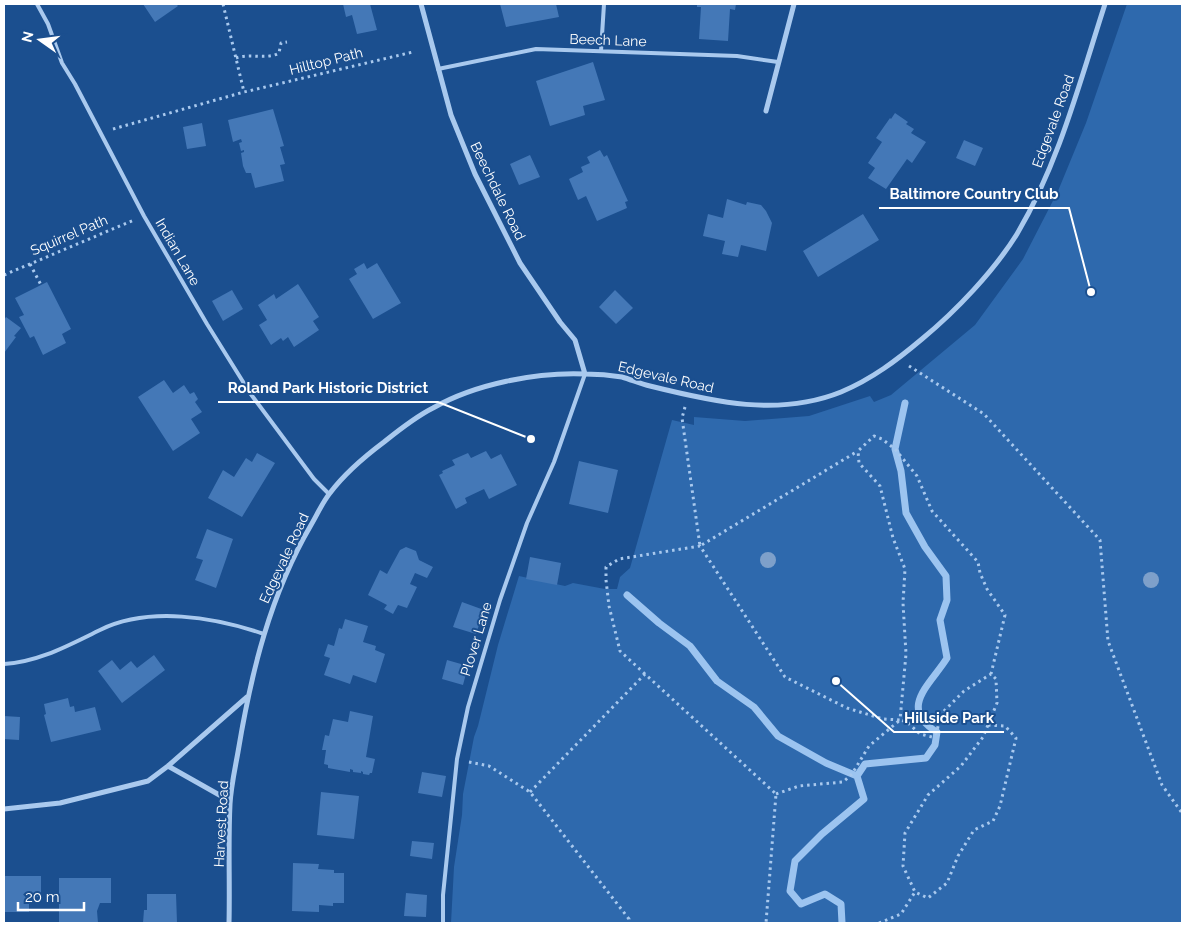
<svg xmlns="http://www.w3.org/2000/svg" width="1186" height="927" font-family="Raleway,sans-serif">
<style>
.green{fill:#2e69ad}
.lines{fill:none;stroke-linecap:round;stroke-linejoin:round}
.stream{stroke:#9cc4f0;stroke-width:7}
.building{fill:#4478b7}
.path{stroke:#a9c9ee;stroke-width:3;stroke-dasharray:2.5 4;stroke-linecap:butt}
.service{stroke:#a9c9ee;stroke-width:4}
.minor{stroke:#a9c9ee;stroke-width:5}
.tree{fill:#7ea0ca}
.labels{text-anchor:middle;stroke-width:4;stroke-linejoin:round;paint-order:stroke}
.street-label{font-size:14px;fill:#fff;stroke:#1b4f8f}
.leader{fill:none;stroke:#fff;stroke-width:2}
.callout-dot{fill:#fff;stroke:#1b4f8f;stroke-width:2}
.callout-label{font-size:15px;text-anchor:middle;font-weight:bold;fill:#fff;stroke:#1b4f8f;stroke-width:4;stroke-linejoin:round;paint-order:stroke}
</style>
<rect width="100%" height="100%" fill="#1b4f8f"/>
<path class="green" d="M1127 4H1182V923H451L454 867 462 815 463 794 474 737 478 726 498 645 519 576 565 586 573 583 605 589H617L620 577 630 568 672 420 694 425V417L745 421 809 416 870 396 874 402 891 395 975 325 1023 259 1058 191 1086 123Z"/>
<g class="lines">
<path class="stream" d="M627 595 659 623 690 646 717 681 754 707 778 736 826 763 857 776 864 799 822 834 795 861 790 891 801 904 825 894 841 904 842 923
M857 776 865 764 926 758 935 745 937 732C897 708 931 684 947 658L940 620 947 600 946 576 925 547 906 513 901 471 895 449 905 403"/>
</g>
<path class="building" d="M143 4H176L178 6 155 22Z
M343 4H370L377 30 357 34 352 15 346 17Z
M500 4H556L559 17 506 27Z
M697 4H736L735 10 730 9 728 41 699 39 701 7H697Z
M593 62 605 100 583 106 585 115 550 126 536 81Z
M273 109 284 146 280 147 285 164 280 165 284 181 255 188 251 173H246L243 166 241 153 244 152V150L241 151 239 143 242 142 241 139 233 142 228 120Z
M895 113 908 122 906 124 914 129 911 133 926 142 912 163 907 159 886 189 868 178 875 168 868 163 882 142 876 138 890 118 891 119Z
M202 123 206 146 187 149 183 127Z
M964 140 983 148 975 166 956 158Z
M600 150 604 157 607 155 628 201 625 202 627 208 597 221 586 196 578 200 569 179 583 172 581 167 590 163 587 157Z
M530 155 540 177 519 185 510 164Z
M727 199 746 205 747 202 761 205 766 211 772 223 766 251 741 245 738 257 722 254 725 241 703 236 708 214 723 218Z
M863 214 879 240 818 277 803 251Z
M364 263 367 269 377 263 401 303 373 319 349 279 357 274 354 269Z
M47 282 71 329 62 334 66 343 43 355 34 336 30 338 19 317 24 315 15 298Z
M298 284 319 317 313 321 319 330 294 347 288 337 283 341 281 338 271 345 259 325 267 320 258 305 274 294 276 299Z
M232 290 243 309 223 321 212 301Z
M615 290 633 308 616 324 599 307Z
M6 317 21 328 14 336 16 337 4 353V320Z
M164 380 173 393 184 385 190 394 194 392 198 399 195 402 202 412 191 419 200 433 173 451 138 397Z
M486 451 491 459 501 454 517 485 489 499 484 489 465 498 467 503 456 509 439 475 443 473 442 471 455 465 452 460 468 453 471 458Z
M257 453 275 463 242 517 208 498 223 470 234 477 246 458 252 462Z
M579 461 618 470 608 513 569 504Z
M207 529 233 539 216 588 195 580 203 560 196 558Z
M406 547 416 551 419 560 433 567 427 578 415 573 410 584 417 587 407 608 398 605 393 614 384 609 387 605 368 595 380 570 387 574 400 550Z
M530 557 561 563 557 585 526 579Z
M462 602 484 610 476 634 453 627Z
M345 619 368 626 363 642 376 646 375 650 385 654 376 683 353 675 350 684 324 675 330 658 324 656 328 644 334 646 339 628 342 629Z
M154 655 165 670 122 703 98 671 112 660 120 670 131 661 137 668Z
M447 660 468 666 463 685 442 679Z
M68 698 70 707 74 706 75 712 95 707 101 730 51 742 44 715 46 714 44 704Z
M350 711 373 716 366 757 375 759 372 773H370L369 775 363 774V772L361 771V773L353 772V770L350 769V772L328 768V765L324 764 326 750H322L325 735 329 736 333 719 348 722Z
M4 716 20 717 19 740 4 739Z
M422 772 446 776 442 797 418 793Z
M321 792 359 796 354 839 317 835Z
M412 841 434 843 432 859 410 856Z
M293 863 319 864 318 869 334 870V873H344V903H333V906L319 905V912L292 911Z
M4 876H41V897H29V912H4Z
M59 878H111V903H100L97 911 98 923H59Z
M406 893 427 895 426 917 404 916Z
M147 894H176L177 923H143L144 910H147Z"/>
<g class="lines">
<path class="path" d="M223 4 244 92
M236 58C250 53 267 60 279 53L281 43 287 42
M113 129 244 92 413 52
M30 264 41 285
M4 275 134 220
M909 366 984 414 1100 540 1108 641 1162 785 1182 813
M685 407 682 418 700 546 858 451
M645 674 620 651 609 606 606 580V567L619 559 700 546 785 677 847 708 883 719 900 720 906 654 903 603 905 569 893 538 880 486 859 463 858 451 874 436 882 439 895 449 917 476 932 511 978 562 980 573 987 589 1005 615 991 674 996 679 997 703 988 725
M988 725 1005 726 1016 738 1000 806 993 821 974 830 958 856 947 883 928 898 915 892 903 866 905 833 928 795 961 766 983 737Z
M469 762 489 766 530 792 629 919 628 923
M530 792 645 674 776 794 766 923
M776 794 799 786 843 782 852 774 869 746 900 720 907 722 920 734 932 737 937 732 940 715 964 691 991 674
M879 923 901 914 915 892"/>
<path class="service" d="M37 4 48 24 62 63 75 84 144 216 207 324 250 393 314 479 329 494
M601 51 604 4
M438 69 536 49 737 56 778 62
M4 664C39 662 69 645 100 630 149 606 214 617 264 634
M443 923V895L457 759 468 707 500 600 527 523 554 462 585 374"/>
<path class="minor" d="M421 4 451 115 475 174 520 263 560 322 575 340 585 374
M766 111 794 4
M168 766 230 801
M4 809 60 803 148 781 168 766 247 697
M229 923C230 884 228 843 230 804 231 786 235 769 238 752 251 673 270 595 311 525 317 515 322 503 330 493 345 473 364 457 384 442 399 430 415 417 433 408 475 384 536 372 585 374 597 374 610 375 622 377 632 380 641 384 650 386 714 402 779 417 841 392 872 379 897 360 922 339 956 311 994 271 1017 234 1059 163 1080 81 1105 4"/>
</g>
<g class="tree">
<circle cx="768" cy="560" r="8"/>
<circle cx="1151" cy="580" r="8"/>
</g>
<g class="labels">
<g class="street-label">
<text transform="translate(608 40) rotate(2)" y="5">Beech Lane</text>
<text transform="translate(326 61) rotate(-14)" y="5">Hilltop Path</text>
<text transform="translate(1053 121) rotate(-70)" y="5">Edgevale Road</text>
<text transform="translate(498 191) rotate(64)" y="5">Beechdale Road</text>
<text transform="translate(69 235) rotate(-23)" y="5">Squirrel Path</text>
<text transform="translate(178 252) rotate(60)" y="5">Indian Lane</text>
<text transform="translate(666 377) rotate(13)" y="5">Edgevale Road</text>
<text transform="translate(284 558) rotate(-65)" y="5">Edgevale Road</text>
<text transform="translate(476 639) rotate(-73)" y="5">Plover Lane</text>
<text transform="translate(221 824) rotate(-87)" y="5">Harvest Road</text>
</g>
</g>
<path class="leader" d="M1091 292L1069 208H879M531 439L438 402H218M836 681L894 732H1004"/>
<g class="callout-dot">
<circle cx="1091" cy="292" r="5"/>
<circle cx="531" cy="439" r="5"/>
<circle cx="836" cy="681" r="5"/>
</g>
<g class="callout-label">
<text x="974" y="199">Baltimore Country Club</text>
<text x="328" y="393">Roland Park Historic District</text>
<text x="949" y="723">Hillside Park</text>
</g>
<rect width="1186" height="927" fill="none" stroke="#ffffff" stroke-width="10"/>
<g transform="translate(40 40) rotate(284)" stroke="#1b4f8f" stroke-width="4" paint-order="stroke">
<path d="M0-4L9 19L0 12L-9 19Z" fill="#ffffff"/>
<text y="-8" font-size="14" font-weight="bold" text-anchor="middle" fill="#ffffff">N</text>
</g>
<path d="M18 902v8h66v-8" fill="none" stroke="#ffffff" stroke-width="2.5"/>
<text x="25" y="902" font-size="15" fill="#ffffff" stroke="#1b4f8f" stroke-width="4" paint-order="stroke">20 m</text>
</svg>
